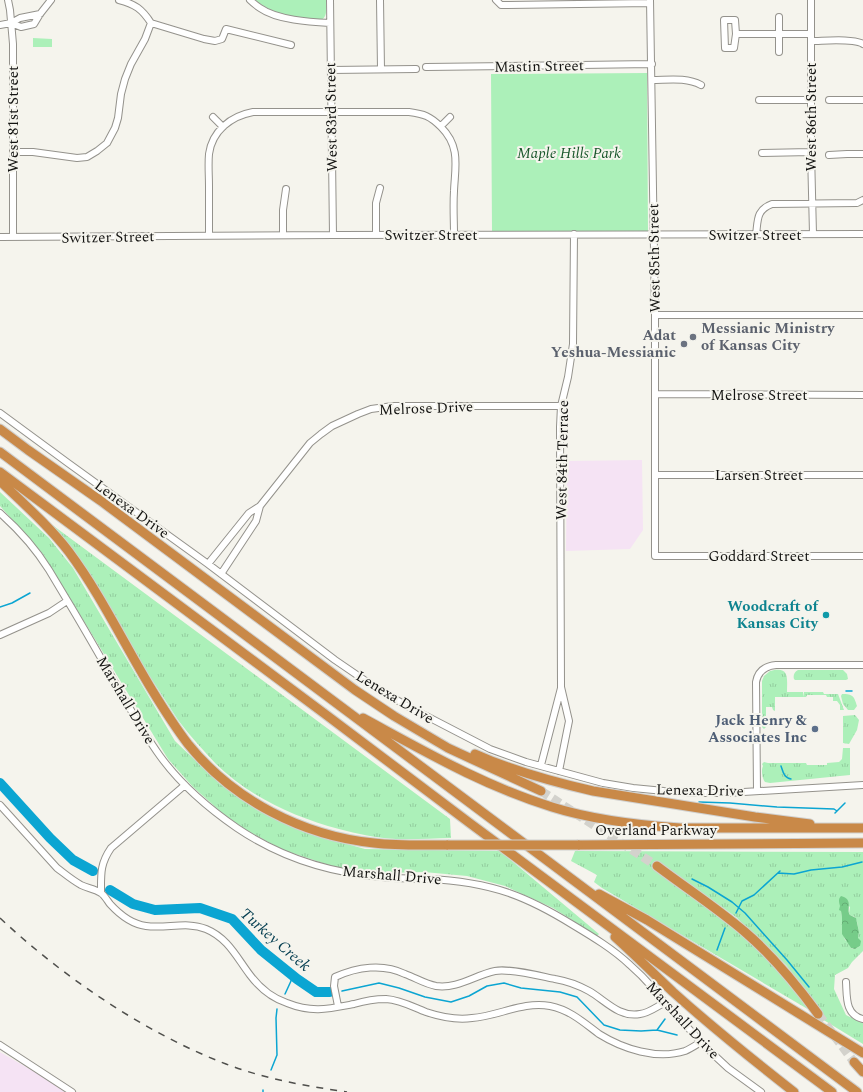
<svg xmlns="http://www.w3.org/2000/svg" width="863" height="1092" font-family="Spectral,serif">
<style>
.industrial{fill:#f5e3f4}
.grass{fill:url(#grass-tufts);fill-rule:evenodd}
.forest{fill:url(#forest-crowns)}
.green{fill:#acf0b9}
.lines{fill:none;stroke-linecap:round;stroke-linejoin:round}
.stream{stroke:#0ba5d2;stroke-width:1.5}
.river{stroke:#0ba5d2;stroke-width:10}
.highway-tunnel{stroke:#d3d2cc;stroke-width:9;stroke-dasharray:9 4.5;stroke-linecap:butt}
.minor-casing{stroke:#94928c;stroke-width:8}
.highway-casing{stroke:#d0d0cf;stroke-width:11}
.minor{stroke:#fff;stroke-width:6}
.highway{stroke:#c98948;stroke-width:9}
.rail{stroke:#4f4f4c;stroke-width:1.5;stroke-dasharray:7 7;stroke-linecap:butt}
.highway-bridge-casing{stroke:#d0d0cf;stroke-width:11;stroke-linecap:butt}
.highway-bridge{stroke:#c98948;stroke-width:9}
.worship-dot{fill:#6b7280;stroke:#f5f4ed;stroke-width:1.5}
.culture-dot{fill:#0f9aa8;stroke:#f5f4ed;stroke-width:1.5}
.service-dot{fill:#5c6f8a;stroke:#f5f4ed;stroke-width:1.5}
.labels{text-anchor:middle;stroke-width:4;stroke-linejoin:round;paint-order:stroke}
.street-label{font-size:15px;fill:#131311;stroke:#f5f4ed}
.park-label{font-size:15px;font-style:italic;fill:#19572b;stroke:#f5f4ed}
.worship-label{font-size:15px;font-weight:bold;fill:#5b616d;stroke:#f5f4ed;text-anchor:start}
.culture-label{font-size:15px;font-weight:bold;fill:#0d838f;stroke:#f5f4ed;text-anchor:end}
.service-label{font-size:15px;font-weight:bold;fill:#4e5e75;stroke:#f5f4ed;text-anchor:end}
.water-label{font-size:16px;font-style:italic;fill:#023c4f;stroke:#f5f4ed}
</style>
<defs>
<pattern id="grass-tufts" width="24" height="20" patternUnits="userSpaceOnUse"><rect width="24" height="20" fill="#acf0b9"/><path d="M3 7l-1-3M5 7V3M7 7l1-3M15 17l-1-3M17 17v-4M19 17l1-3" fill="none" stroke="#93cd9e"/></pattern>
<pattern id="forest-crowns" width="20" height="18" patternUnits="userSpaceOnUse"><rect width="20" height="18" fill="#76cc89"/><path d="M2 6a3 3 0 1 1 6 0M12 15a3 3 0 1 1 6 0" fill="none" stroke="#65ae75"/></pattern>
</defs>
<rect width="100%" height="100%" fill="#f5f4ed"/>
<path class="industrial" d="M642 460 643 530 630 549 566 551 567 461Z
M0 1052 38 1074 65 1092H0Z"/>
<path class="grass" d="M0 492 49 538 73 568 175 741 220 784 257 810 304 832 365 849 500 851 599 934 597 936 553 908 505 886 467 876 424 872 385 873 338 868 283 850 246 830 221 812 193 787 168 759 43 554 0 506Z
M51 524 450 819 451 838C433 838 414 840 396 839 377 838 357 834 339 829 294 817 250 797 216 764 203 750 190 736 178 720Z
M798 670H843L847 674 848 679 846 680H795L794 679C793 676 794 672 798 670Z
M770 671C790 666 787 678 787 692H803L804 697H775V711L773 710 772 707H766V727L764 729 762 727V681L764 676Z
M804 692H823L824 694H838L844 710H840V705L837 701H833V697H827L826 695H807L806 697H804Z
M842 694C853 694 854 696 857 706L854 710H848L843 704 841 696Z
M855 715 859 720 857 730 849 744 843 743V716Z
M843 748H850V775L770 783 765 782C762 778 761 770 763 766L762 764 764 762 768 763H806L807 765H827V763L839 762 842 759Z
M575 851 863 852V951L852 962 848 968 835 975 834 989 846 1015 860 1022H863V1044L822 1019V1011L786 965 736 917 659 862 654 870 719 915 759 949 811 1011 602 888 594 882 597 875 571 861ZM840 899 850 907 849 913 850 915 855 917 857 922 859 932 858 938 860 946C857 948 855 950 851 948L848 942 845 940 843 932 842 922V918L840 904Z"/>
<path class="forest" d="M841 896C854 899 846 910 850 915 852 916 854 917 856 918L859 932 858 938 861 941 860 946 855 949 851 948 842 934V918L841 911 839 910 840 906C839 902 838 899 841 896Z"/>
<path class="green" d="M255 0H326C326 7 328 17 321 20 296 17 275 16 255 0Z
M33 38 52 39V47H33Z
M647 73 648 231 492 232 491 74Z"/>
<g class="lines">
<path class="stream" d="M0 607 12 603 30 593
M846 691H852
M781 766C783 772 784 778 791 779
M699 802 730 803 777 807 834 809 837 811
M835 813 845 803
M778 873 794 874 811 870 842 867 862 862
M692 879 708 887 732 902 745 913 787 960 809 987
M736 913 742 901 754 895 780 871
M717 950 725 928
M342 991 379 983 399 988 425 997 451 1002 469 996 487 986 504 983 521 988 560 992 577 997 604 1025 620 1030 641 1031 657 1030 677 1035
M285 994 291 981V974
M657 1030 665 1019
M271 1070 277 1055 276 1018 277 1009
M263 1092V1090"/>
<path class="river" d="M0 783 50 838 73 860 93 871
M110 890 133 904 155 910 200 908 232 919 261 950 297 979 316 992H330"/>
<path class="highway-tunnel" d="M541 791 657 866
M818 1014 854 1062"/>
<defs>
<path id="minor" d="M8 0 10 10 13 44V237
M119 0C135 4 142 9 151 23L204 39 215 41 222 39 226 29 291 45
M250 0C253 3 257 6 260 8 277 20 310 22 330 23
M330 0 333 235
M380 0 381 69
M496 0 501 5 650 3
M650 0 655 315V556H863
M811 0V152L813 234
M779 17V52
M724 20H735L736 34 734 48H725Z
M11 23 21 27 34 24 40 14 51 0
M0 25 11 23 20 18 40 14
M736 34H811
M811 41C824 41 853 38 863 44
M426 67 652 64
M331 70 416 69
M652 80C668 80 686 77 701 85
M759 100H811
M829 100H863
M213 117 223 127
M441 126 450 117
M13 152H33L77 158 87 157 97 151 107 143 115 128 118 118 121 94 125 79 131 64 145 39 151 23
M762 153 811 152
M829 155 847 154H863
M283 235V210L286 189
M376 235V203L380 188
M756 235C758 220 756 210 772 204L857 203 863 200
M209 236C209 219 209 202 209 186 209 175 208 165 209 154 212 131 231 116 253 112H409C424 114 430 116 441 127 461 147 455 167 454 191 453 206 454 220 454 235
M0 237 333 235 863 234
M655 315H863
M656 394 863 395
M0 413 68 463 208 564 335 660 376 688 409 707 490 749 526 762 603 783 633 788 664 791 700 793H727L863 785
M655 475H863
M0 513C18 529 36 549 49 570 55 580 61 590 67 600 87 633 106 667 125 700 136 719 147 738 160 756 181 785 208 808 237 828 280 857 331 873 382 877 397 879 412 878 427 879 454 880 483 884 509 893 532 901 552 912 573 925 593 937 613 949 630 965 638 972 645 979 652 987 658 994 663 1001 669 1007L701 1042 714 1055 728 1068 761 1092
M208 564 249 513 260 506 310 443 321 434 332 426 358 414 371 409 393 406H561
M221 574 256 521 260 506
M0 635 49 613 67 601
M541 765 561 688
M559 771 569 721 561 687 560 427 561 406 568 377 573 344 574 234
M757 791 756 682C758 671 765 666 776 665H863
M0 805 57 868C65 874 72 880 81 885 87 888 95 889 101 893 104 895 107 900 110 904 120 915 131 924 146 926 166 929 187 921 206 929 228 938 237 958 250 975 259 987 272 998 287 1003 312 1013 328 1009 354 1004 364 1001 374 999 386 999 401 1000 413 1007 426 1012 441 1017 457 1020 472 1018 499 1016 523 1001 550 1006 570 1010 583 1022 599 1034 623 1049 657 1060 685 1051 690 1049 696 1045 701 1042
M101 893C101 874 100 864 111 848L185 785
M846 982C847 997 845 1015 863 1019
M338 1006 334 986 335 977C357 967 383 963 405 974 416 978 425 984 436 986 458 989 475 975 495 971 509 968 540 976 555 979 567 981 578 985 589 991 605 1000 619 1018 640 1014 649 1013 656 1007 664 1003
M0 1045 72 1092"/>
<path id="highway" d="M0 429 28 450 101 501 355 690 394 716 448 748 541 791
M0 452 857 1092
M0 472 325 714 471 824 832 1092
M0 481C24 504 49 526 69 552 101 595 124 644 152 690 163 708 175 727 188 744 233 800 303 836 374 843 399 846 424 845 448 845
M363 718C424 751 484 786 552 807 593 820 637 825 680 828H863
M475 754C513 771 553 782 593 791L755 817 810 824
M578 845 863 843
M657 866C686 888 717 908 745 932 773 956 796 984 818 1014
M599 894 647 920 863 1053
M615 937C635 955 654 974 673 992 712 1027 753 1060 794 1092
M854 1062 863 1072"/>
</defs>
<use href="#minor" class="minor-casing"/>
<use href="#highway" class="highway-casing"/>
<use href="#minor" class="minor"/>
<use href="#highway" class="highway"/>
<path class="rail" d="M0 918C63 977 145 1033 226 1064 265 1079 306 1086 347 1092"/>
<defs>
<path id="highway-bridge" d="M448 845H578"/>
</defs>
<use href="#highway-bridge" class="highway-bridge-casing"/>
<use href="#highway-bridge" class="highway-bridge"/>
</g>
<g class="worship-dot">
<circle cx="693" cy="337" r="4"/>
<circle cx="684" cy="344" r="4"/>
</g>
<circle class="culture-dot" cx="826" cy="615" r="4"/>
<circle class="service-dot" cx="815" cy="729" r="4"/>
<g class="labels">
<g class="street-label">
<text transform="translate(539 66) rotate(-1)" y="5">Mastin Street</text>
<text transform="translate(331 117) rotate(-91)" y="5">West 83rd Street</text>
<text transform="translate(811 117) rotate(-90)" y="5">West 86th Street</text>
<text transform="translate(13 119) rotate(-90)" y="5">West 81st Street</text>
<text x="431" y="240">Switzer Street</text>
<text x="755" y="240">Switzer Street</text>
<text transform="translate(108 237) rotate(-1)" y="5">Switzer Street</text>
<text transform="translate(654 258) rotate(-91)" y="5">West 85th Street</text>
<text x="759" y="400">Melrose Street</text>
<text transform="translate(426 408) rotate(-2)" y="5">Melrose Drive</text>
<text transform="translate(562 460) rotate(-89)" y="5">West 84th Terrace</text>
<text x="759" y="480">Larsen Street</text>
<text transform="translate(132 509) rotate(36)" y="5">Lenexa Drive</text>
<text x="759" y="561">Goddard Street</text>
<text transform="translate(395 697) rotate(31)" y="5">Lenexa Drive</text>
<text transform="translate(126 700) rotate(59)" y="5">Marshall Drive</text>
<text transform="translate(700 790) rotate(1)" y="5">Lenexa Drive</text>
<text x="656" y="835">Overland Parkway</text>
<text transform="translate(392 875) rotate(5)" y="5">Marshall Drive</text>
<text transform="translate(683 1020) rotate(47)" y="5">Marshall Drive</text>
</g>
<g class="park-label">
<text x="569" y="158">Maple Hills Park</text>
</g>
<g class="worship-label">
<text x="701" y="333">Messianic Ministry<tspan x="701" dy="17">of Kansas City</tspan></text>
<text x="676" y="340" text-anchor="end">Adat<tspan x="676" dy="17">Yeshua-Messianic</tspan></text>
</g>
<g class="culture-label">
<text x="818" y="611">Woodcraft of<tspan x="818" dy="17">Kansas City</tspan></text>
</g>
<g class="service-label">
<text x="807" y="725">Jack Henry &amp;<tspan x="807" dy="17">Associates Inc</tspan></text>
</g>
<g class="water-label">
<text transform="translate(276 939) rotate(41)" y="6">Turkey Creek</text>
</g>
</g>
</svg>
